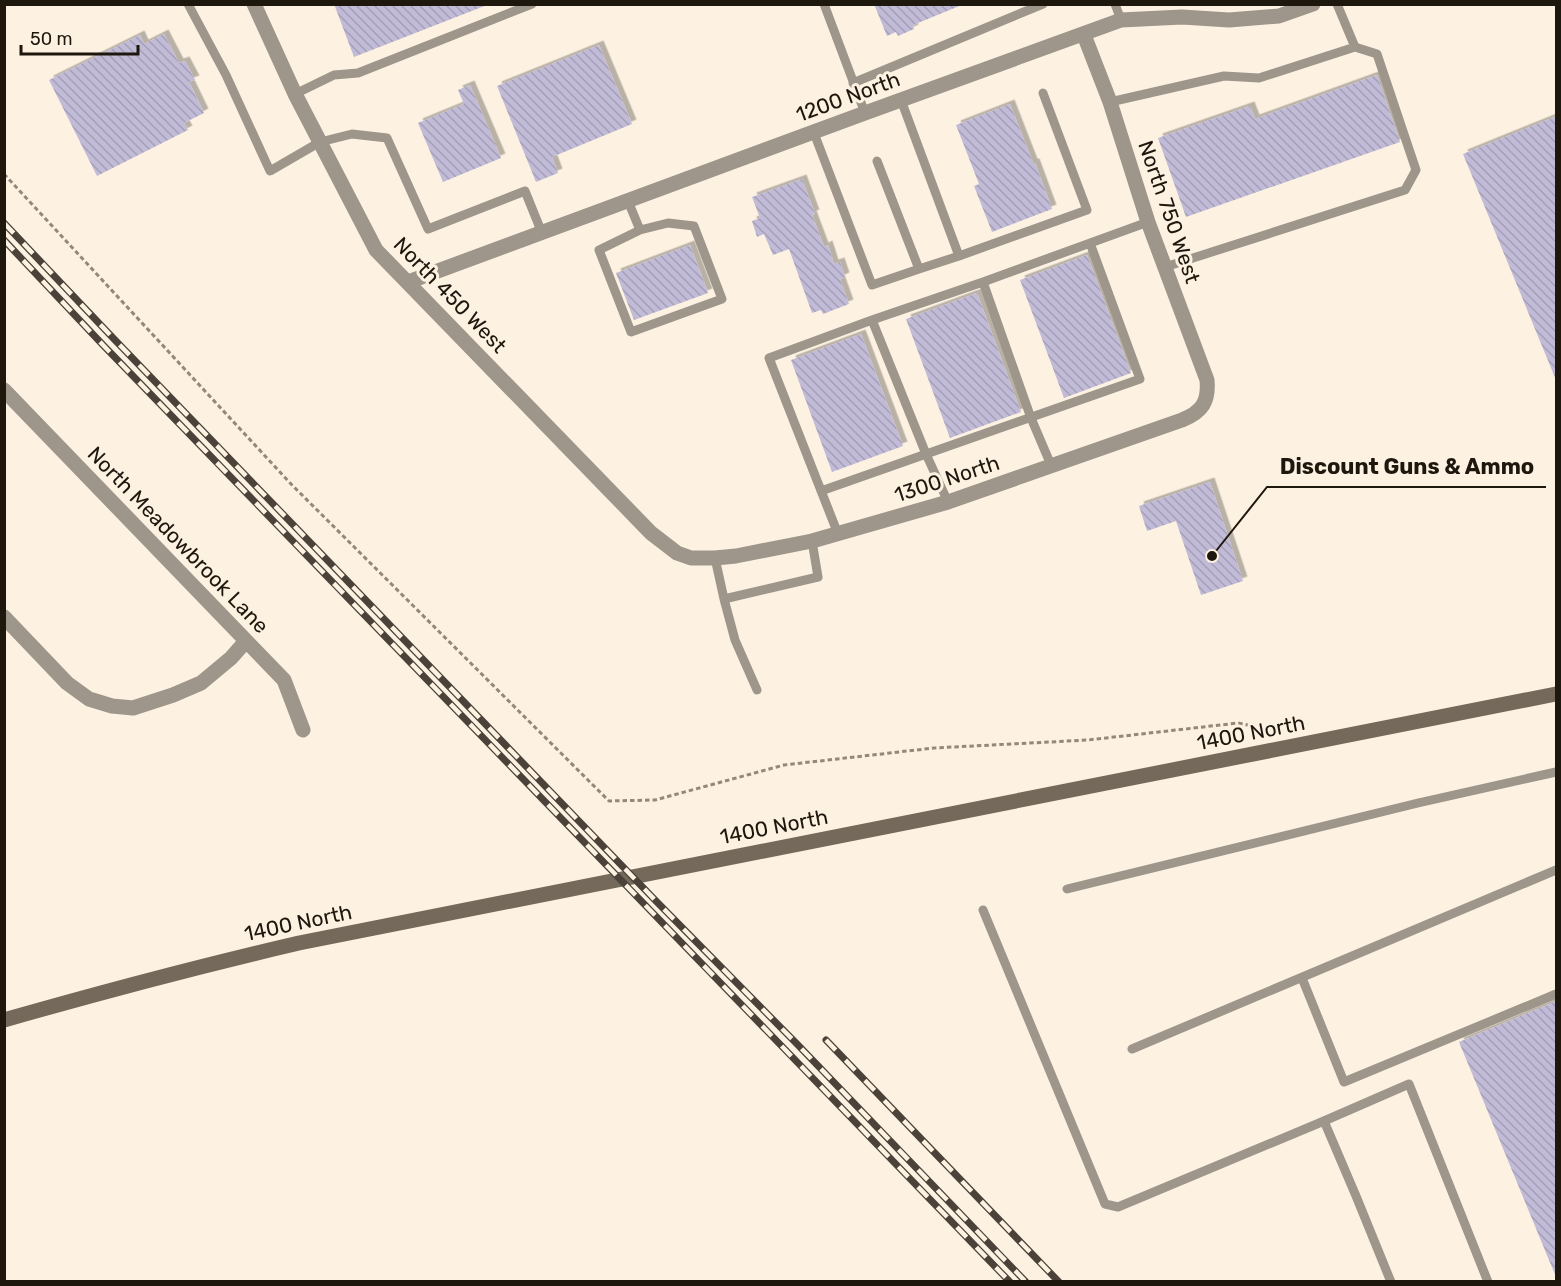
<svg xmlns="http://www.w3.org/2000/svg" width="1561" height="1286" font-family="Rubik,sans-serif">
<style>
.building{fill:url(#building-back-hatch);filter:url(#shadow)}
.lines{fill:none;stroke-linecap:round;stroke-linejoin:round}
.path{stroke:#92897c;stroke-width:3;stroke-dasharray:4.5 3;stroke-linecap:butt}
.service{stroke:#9e968b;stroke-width:9}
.minor{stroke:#9e968b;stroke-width:15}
.secondary{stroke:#74695a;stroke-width:15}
.rail-casing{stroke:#4b4339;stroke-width:7}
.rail{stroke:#fdf2e2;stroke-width:4.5;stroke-dasharray:14;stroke-linecap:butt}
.labels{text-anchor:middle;stroke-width:6;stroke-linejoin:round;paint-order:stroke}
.street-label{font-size:21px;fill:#1e170e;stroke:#fdf2e2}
.leader{fill:none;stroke:#1e170e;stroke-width:2}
.callout-dot{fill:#1e170e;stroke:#fdf2e2;stroke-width:2}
.callout-label{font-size:22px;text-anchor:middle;font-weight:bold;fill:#1e170e;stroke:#fdf2e2;stroke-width:6;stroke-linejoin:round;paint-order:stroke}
</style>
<defs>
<pattern id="building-back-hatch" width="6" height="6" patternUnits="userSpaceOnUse" patternTransform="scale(1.5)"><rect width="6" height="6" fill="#c1bbd8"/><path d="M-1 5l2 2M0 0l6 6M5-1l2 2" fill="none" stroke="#a5a0b8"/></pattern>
<filter id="shadow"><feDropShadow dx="4.5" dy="-4.5" stdDeviation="0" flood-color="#0004"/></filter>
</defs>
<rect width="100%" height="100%" fill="#fdf2e2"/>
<path class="building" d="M334 4H487V5L354 57Z
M874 4H962V5L913 25 914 29 898 36 896 32 887 36Z
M164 34 179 63 185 61 195 80 189 82 204 113 184 123 188 130 97 176 49 80 140 35 144 44Z
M599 45 632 124 552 157 558 173 536 182 497 86Z
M1377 75 1400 142 1186 217 1158 138 1250 106 1255 119Z
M470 85 501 158 443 182 418 123 464 104 458 90Z
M1010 104 1033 163H1035L1052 209 992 232 974 186 979 184 956 125Z
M1557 116V380H1556L1463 154Z
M802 179 815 214 812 215 824 247 828 245 834 264 840 262 845 277 840 279 849 304 823 314 821 310 812 313 789 249 773 255 764 234 757 237 752 221 760 218 752 197Z
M690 245 708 293 634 320 616 273Z
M1087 255 1131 373 1064 398 1020 280Z
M977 293 1021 412 950 438 906 319Z
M861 334 903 446 832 472 791 360Z
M1210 482 1243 581 1201 595 1176 521 1147 531 1139 506Z
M1557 1001V1277H1556L1459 1042Z"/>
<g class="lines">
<path class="path" d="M4 174 292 485 609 801 655 800 784 765 934 748 1088 740 1238 723 1282 732"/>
<path class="service" d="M188 4 226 75 270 171 320 142 352 134 387 138 428 229 525 191 542 233
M824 4 865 113
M1115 4 1121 20
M853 83 1043 4
M295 94 334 75 358 73 532 4
M901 100 959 256 1087 210 1043 93
M1110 102 1224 76 1259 78 1355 47 1337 4
M814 133 872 285 919 269
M877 161 919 269 959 256
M628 201 640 230 668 223 694 226 722 299 631 332 599 250 640 230
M1165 267 1405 190 1416 170 1377 54 1355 47
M983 282 1031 418 1051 465
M872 320 926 454 948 502
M821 491 1140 379 1090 243
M838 534 769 358 872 320 983 282 1148 222
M715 558 724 599 735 640 757 690
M724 599 818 577 812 541
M1067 889 1418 803 1556 772
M983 910 1105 1204 1118 1207 1324 1121 1356 1196 1391 1282
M1302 978 1344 1082 1556 994
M1132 1049 1556 870
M1324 1121 1409 1084 1488 1282"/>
<path class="minor" d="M254 4 295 94 376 250 651 533 677 553 691 558H715L736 556 812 541 948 502 1182 420C1202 412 1209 402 1207 380L1148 222 1110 102 1084 35
M408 282 865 113 1121 20 1182 17 1229 20 1279 16 1313 4
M4 390 284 680 303 730
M4 617 67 683 89 699 112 706 133 708 173 695 201 683 231 658 246 641"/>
<path class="secondary" d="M4 1020C102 992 200 966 299 943L1556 694"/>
<defs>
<path id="rail" d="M4 223 114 339 655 900 798 1045 1026 1282
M4 240 103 345 1010 1282
M826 1040 1059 1282"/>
</defs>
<use href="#rail" class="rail-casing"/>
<use href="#rail" class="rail"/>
</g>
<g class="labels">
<g class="street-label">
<text transform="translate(848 97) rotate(-20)" y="7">1200 North</text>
<text transform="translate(1169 212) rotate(71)" y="7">North 750 West</text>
<text transform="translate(450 295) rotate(46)" y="7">North 450 West</text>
<text transform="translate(947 479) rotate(-18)" y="7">1300 North</text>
<text transform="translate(178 540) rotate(46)" y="7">North Meadowbrook Lane</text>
<text transform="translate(1251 733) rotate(-11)" y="7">1400 North</text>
<text transform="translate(774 827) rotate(-11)" y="7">1400 North</text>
<text transform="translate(298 923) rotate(-12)" y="7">1400 North</text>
</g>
</g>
<path class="leader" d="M1212 556L1267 487H1546"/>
<circle class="callout-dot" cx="1212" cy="556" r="6"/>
<g class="callout-label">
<text x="1407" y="474">Discount Guns &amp; Ammo</text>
</g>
<rect width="1561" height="1286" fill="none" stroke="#1e170e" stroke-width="12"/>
<path d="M21 45v9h117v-9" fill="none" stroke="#1e170e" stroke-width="3"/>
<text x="30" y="45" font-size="18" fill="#1e170e" stroke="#fdf2e2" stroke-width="4.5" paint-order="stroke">50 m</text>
</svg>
